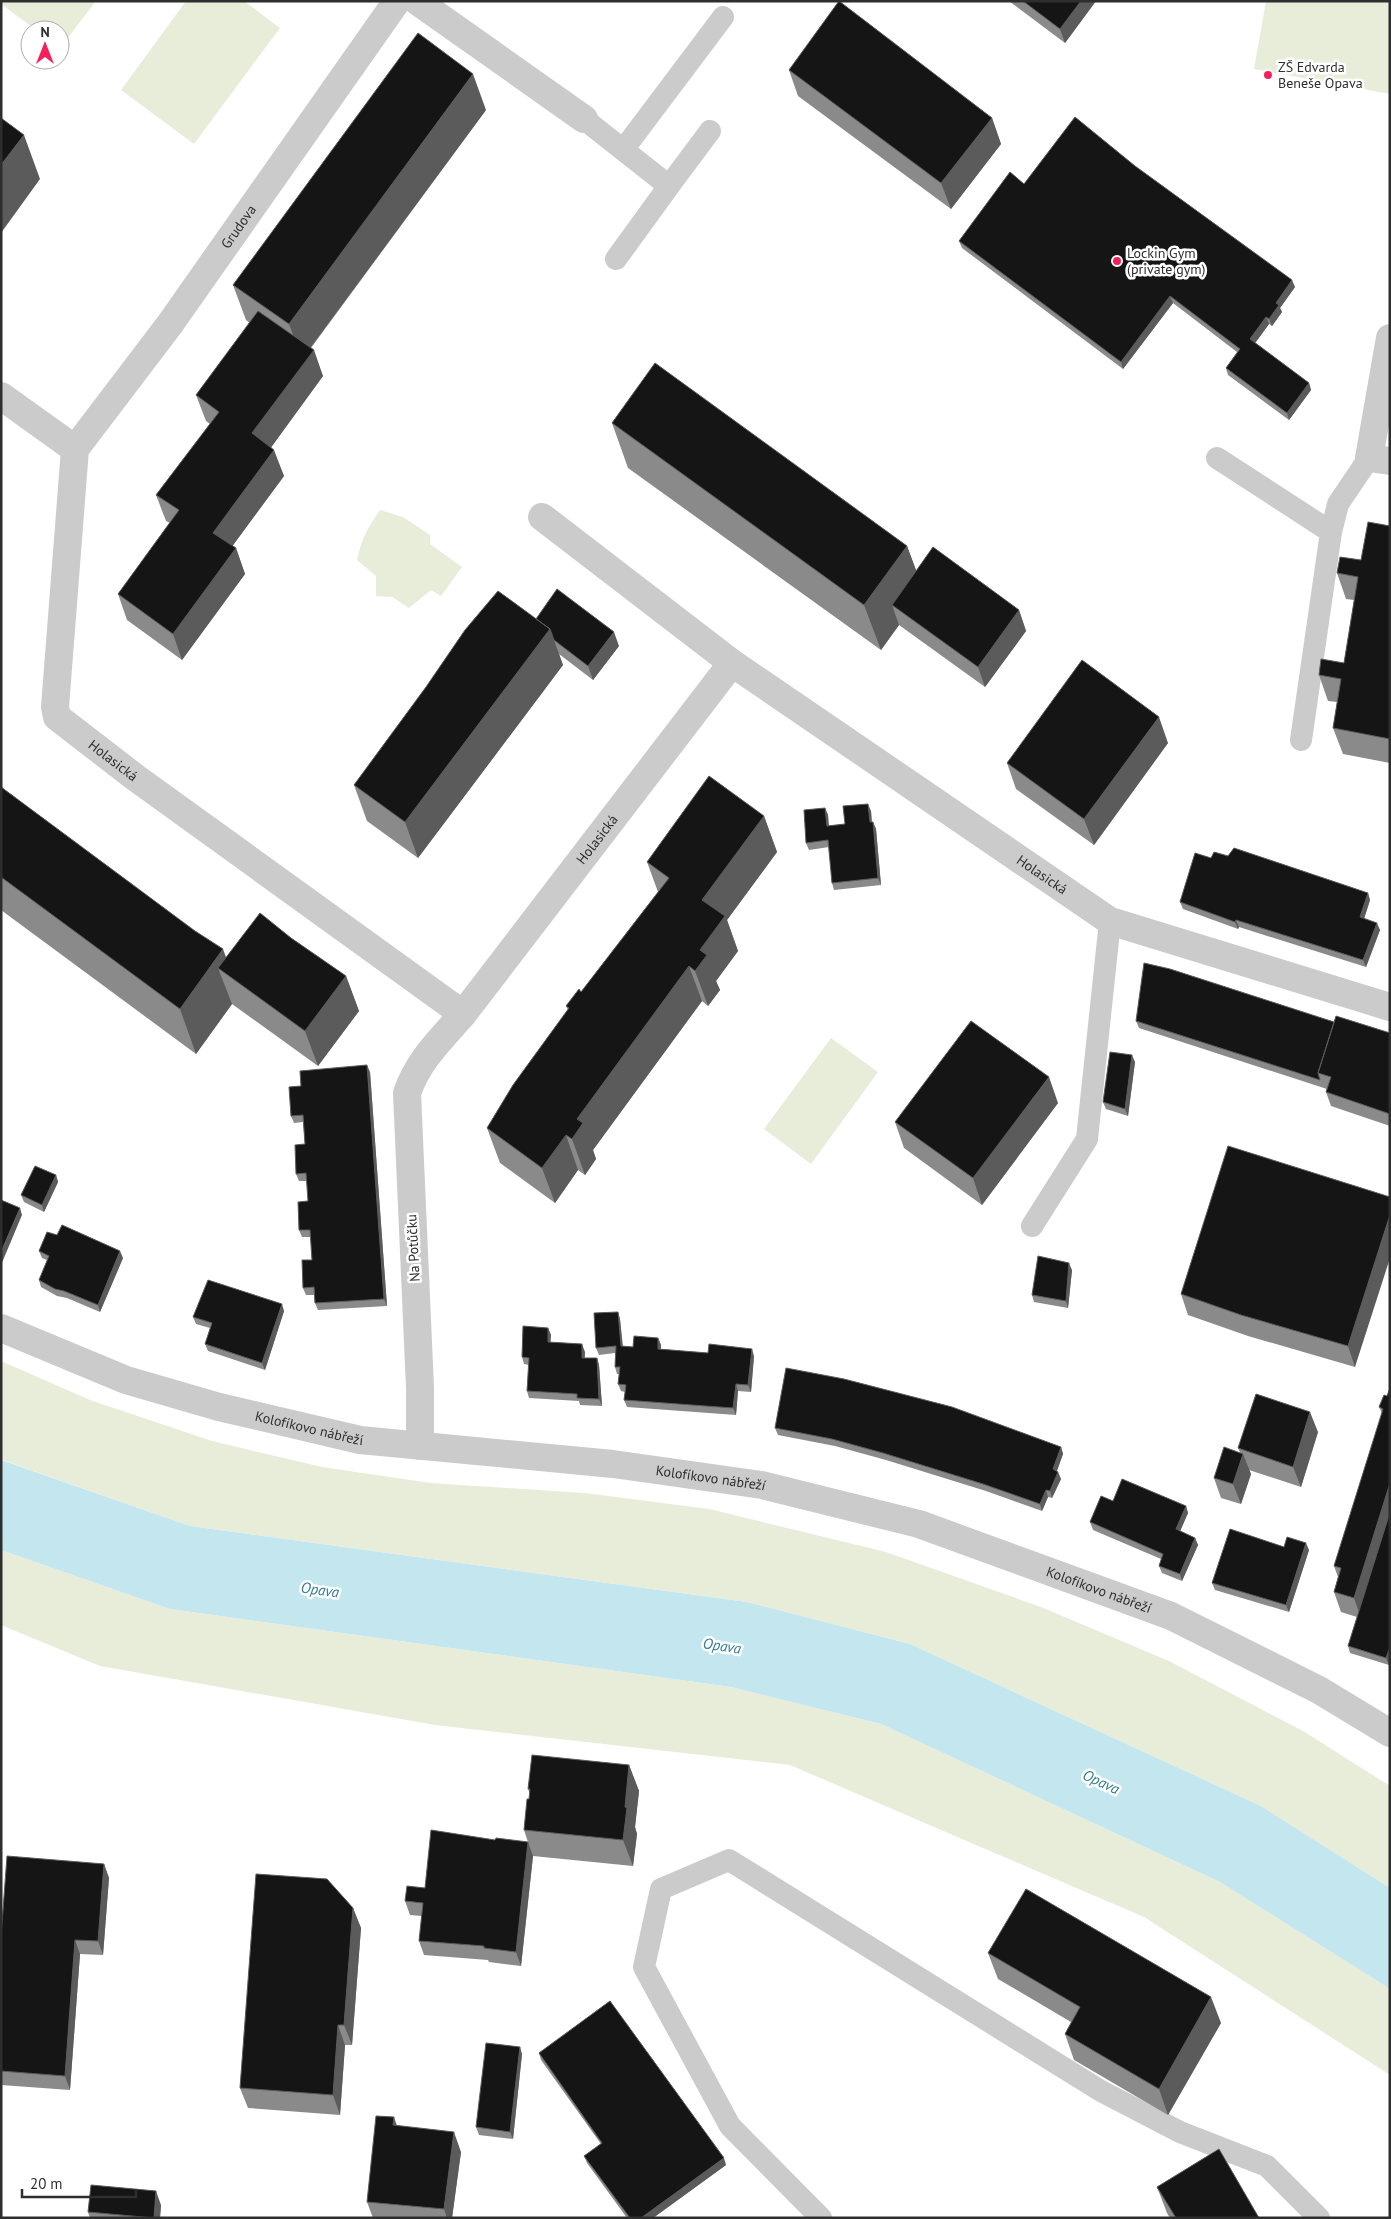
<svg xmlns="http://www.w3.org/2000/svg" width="1391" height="2219" font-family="'PT Sans',sans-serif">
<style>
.green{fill:#e8edda}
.water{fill:#c4e6ee}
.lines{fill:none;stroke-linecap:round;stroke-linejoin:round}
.service{stroke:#cbcbcb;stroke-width:22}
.minor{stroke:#cbcbcb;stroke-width:28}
.wall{fill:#8a8a8a}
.shaded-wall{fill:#5b5b5b}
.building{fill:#151515;stroke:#5b5b5b}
.poi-dot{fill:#f52059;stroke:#fff;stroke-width:2}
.labels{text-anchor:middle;stroke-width:5;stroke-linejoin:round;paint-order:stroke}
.poi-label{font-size:14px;fill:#2e2e2e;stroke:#fff;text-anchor:start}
.street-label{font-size:14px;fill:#2e2e2e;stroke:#fff}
.water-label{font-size:15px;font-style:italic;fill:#337e90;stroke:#fff}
</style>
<rect width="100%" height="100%" fill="#fff"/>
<path class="green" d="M1 1H96L60 48V30H36L1 4Z
M186 1H244L280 28 194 144 121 90Z
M1266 1H1390V94L1254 69Z
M380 510 403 517 430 535V544L462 567 441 596 431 590 409 608 392 597 376 596V576L357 560C361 540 368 527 380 510Z
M831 1038 878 1072 811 1164 764 1129Z
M1 1361 90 1400 212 1441 322 1467 431 1483 585 1493 709 1509 886 1552 1041 1607 1169 1661 1303 1731 1390 1786V1888L1261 1806 910 1644 747 1602 190 1526 2 1460Z
M1 1550 170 1609 731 1687 881 1724 1220 1882 1390 1989V2075L1144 1917 790 1765 435 1725 100 1666 1 1625Z"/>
<path class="water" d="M1 1460 190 1526 747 1602 910 1644 1261 1806 1390 1888V1989L1220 1882 881 1724 731 1687 170 1609 1 1550Z"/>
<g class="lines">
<path class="service" d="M584 119 669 186 616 259
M623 150 723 17
M669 186 710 131
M1217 458 1331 532
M1301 740 1331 532 1338 504 1369 458
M1032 1226 1087 1139 1110 921
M821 2218 730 2126 644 1967 661 1889 729 1860 1101 2091 1180 2132 1267 2166 1319 2218"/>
<g class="minor">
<path d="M417 1 584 119"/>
<path d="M1390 338 1369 458 1390 461"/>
<path id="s1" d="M1 396 75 449 55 707 57 717 136 778 463 1014"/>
<path id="s2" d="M75 449 170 324 397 1"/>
<path id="s3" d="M542 517 732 663 1110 921 1390 1007"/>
<path id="s4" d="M1 1328 126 1380 219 1407 360 1440 613 1464 762 1485 919 1524 1171 1616 1319 1690 1390 1733"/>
<path id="s5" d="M420 1446V1388L407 1093C418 1061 441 1039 463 1014L732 663"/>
</g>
</g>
<path class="wall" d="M1009 1H1096L1065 43Z
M789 70 992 118 1001 144 951 209 798 96Z
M486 110 311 348 323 376 271 447 284 476 232 546 236 548 245 574 182 660 127 620 118 594 170 523 166 521 156 495 210 424 206 421 196 395 250 323 246 320 233 285Z
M1135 166 1295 287 1280 308 1282 312 1272 326 1269 324 1255 343 1309 383 1311 390 1289 420 1228 375 1226 368 1237 352 1173 303 1123 369 962 248 959 241 1024 184Z
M612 423 907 546 916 571 1019 610 1026 631 985 687 899 625 881 650 628 468Z
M1390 526V763L1343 754 1333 728 1337 702 1328 701 1319 675 1344 663 1354 600 1346 599 1337 573 1361 560Z
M536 619 619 646 593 680 559 654 563 665 418 858 367 821 354 785Z
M1168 743 1094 845 1016 789 1007 763Z
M1 787 226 958 291 938 346 976 359 1011 318 1066 232 1004 196 1054 1 910Z
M825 808 828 815 829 826 845 824 871 811 872 822H873L876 829 881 885 834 890 832 883 829 847 809 850 806 843Z
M764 816 777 852 727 920 738 951 716 981 720 990 708 1006 702 1001 593 1150 596 1159 585 1175 578 1170 555 1203 500 1163 487 1128 568 1010 566 1006 581 992 658 892 647 862Z
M1228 856 1368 893 1370 900 1364 919 1380 930 1366 967 1239 927 1238 929 1183 909 1180 902 1211 858Z
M1136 1021 1334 1022 1390 1033V1126L1331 1106 1326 1092 1327 1089 1139 1028Z
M1135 1062 1128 1116 1106 1109 1103 1102Z
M370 1072 387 1306 318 1310 315 1303 314 1295H306L303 1288 312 1260 311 1237H302L299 1230 308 1201 307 1181H299L296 1174 305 1144 303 1122 294 1123 291 1116 301 1086Z
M1058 1103 982 1205 904 1148 895 1122Z
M56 1175 58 1182 44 1212 24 1202 21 1195Z
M1390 1197 1355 1367 1248 1336 1188 1315 1181 1294Z
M39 1251 123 1258 100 1312 67 1298 57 1296 41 1287 39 1280 47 1260 42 1258Z
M1072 1270 1068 1308 1034 1302 1032 1295Z
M284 1311 265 1370 208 1351 205 1344 210 1328 196 1324 193 1317Z
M618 1312 620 1319 623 1346 633 1347 658 1338 661 1345V1349L708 1353 754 1356 751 1392 738 1391 736 1415 627 1407 624 1400 625 1392 621 1391 618 1384 619 1374H617L615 1367V1353L599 1355 596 1348Z
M548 1328 551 1335 550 1342 585 1352V1358H597L599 1365 602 1406 580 1405 579 1401 529 1398 527 1391 529 1365 524 1364 522 1357Z
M1390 1388V1662L1389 1665 1350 1653 1348 1646 1357 1617 1341 1612 1334 1592 1338 1577 1334 1566 1382 1413 1379 1407 1387 1396Z
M775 1428 1061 1447 1063 1454 1057 1471 1061 1479 1052 1498 1048 1497 1042 1511 986 1491 886 1460 835 1446 778 1435Z
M1318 1432 1301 1487 1249 1470 1251 1474 1241 1504 1221 1498 1214 1478 1240 1452 1238 1448Z
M1113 1501 1186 1506 1188 1513 1180 1531 1195 1538 1198 1545 1182 1581 1162 1573 1159 1566 1161 1559 1093 1530 1090 1522Z
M1284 1547 1309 1550 1289 1612 1215 1590 1212 1583Z
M629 1765 639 1791 635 1827 637 1834 633 1866 533 1856 521 1966 489 1962 488 1960 424 1955 419 1941 422 1916 410 1915 405 1901 425 1888 495 1840 528 1842 524 1830 529 1799 530 1794 528 1789Z
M104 1864 109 1878 103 1955 80 1954 70 2090 1 2085V1937Z
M353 1908 361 1928 352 2045H345L340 2115 248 2108 240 2088Z
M988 1953 1221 2023 1168 2115 1074 2060 1065 2034 1071 2022 998 1979Z
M539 2053 726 2165 653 2218H627L587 2163 584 2156 601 2144 541 2060Z
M522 2054 513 2139 479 2135 476 2127Z
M397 2126 461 2152 452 2218H373L367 2202Z
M1157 2187 1259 2218H1170L1167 2213Z
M161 2205 160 2218H90L88 2212Z"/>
<path class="shaded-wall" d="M1081 1H1096L1065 43 1060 29Z
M473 74 486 110 302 359 289 324Z
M992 118 1001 144 951 209 941 183Z
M24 135 40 179 1 233V165Z
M1292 280 1295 287 1280 308 1282 312 1272 326 1269 319 1276 303Z
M1170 296 1173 303 1123 369 1121 362Z
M1266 317 1269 324 1253 346 1250 339Z
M314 350 323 376 262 460 252 433Z
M1309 383 1311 390 1289 420 1287 413Z
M274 450 284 476 223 559 213 533Z
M907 546 924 591 892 605 899 625 881 650 864 605Z
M236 548 245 574 182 660 173 634Z
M1019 610 1026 631 985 687 978 667Z
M550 629 563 665 418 858 405 822Z
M614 632 619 646 593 680 588 666Z
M1159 717 1168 743 1094 845 1084 819Z
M868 804 871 811 872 829 870 822Z
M825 808 828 815 829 833 827 826Z
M764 816 777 852 727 920 738 951 716 981 720 990 708 1006 695 971 700 950 702 900Z
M873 822 876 829 881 885 878 878Z
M1368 893 1370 900 1362 925 1360 917Z
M1236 920 1239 927 1238 929 1235 922Z
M1377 923 1380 930 1366 967 1363 960Z
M223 949 234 979 218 968 232 1004 196 1054 180 1009Z
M689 966 702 1001 593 1150 596 1159 585 1175 572 1139 577 1119Z
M346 976 359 1011 318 1066 305 1031Z
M1132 1055 1135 1062 1128 1116 1125 1109Z
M367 1065 370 1072 387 1306 384 1299Z
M1049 1077 1058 1103 982 1205 973 1178Z
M566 1135 578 1170 555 1203 542 1168Z
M56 1175 58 1182 44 1212 42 1205Z
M20 1208 22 1215 1 1265V1252Z
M1390 1215V1258L1355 1367 1348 1346Z
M120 1251 123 1258 100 1312 98 1305Z
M1069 1263 1072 1270 1068 1308 1066 1301Z
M282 1304 284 1311 265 1370 262 1363Z
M618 1312 620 1319 623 1353 621 1346Z
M548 1328 551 1335 550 1349 548 1342Z
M658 1338 661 1345 660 1356 658 1349Z
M582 1344 585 1352 584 1365 582 1358Z
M752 1349 754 1356 751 1392 748 1385Z
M597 1358 599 1365 602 1406 599 1399Z
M736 1384 738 1391 736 1415 733 1408Z
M1310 1412 1318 1432 1301 1487 1293 1467Z
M1061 1447 1063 1454 1055 1476 1053 1469Z
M1243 1454 1251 1474 1241 1504 1233 1484Z
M1058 1472 1061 1479 1052 1498 1050 1491Z
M1390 1483V1527L1361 1618 1354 1598Z
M1046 1490 1048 1497 1042 1511 1040 1504Z
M1186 1506 1188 1513 1178 1536 1176 1529Z
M1195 1538 1198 1545 1182 1581 1180 1574Z
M1306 1543 1309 1550 1289 1612 1286 1605Z
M1390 1647V1662L1389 1665 1386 1658Z
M629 1765 639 1791 635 1827 637 1834 633 1866 623 1840 625 1807Z
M528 1842 533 1856 521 1966 516 1952Z
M104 1864 109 1878 103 1955 98 1941Z
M353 1908 361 1928 352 2045 344 2025Z
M75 1940 80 1954 70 2090 65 2076Z
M1211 1997 1221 2023 1168 2115 1159 2089Z
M338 2025 345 2045 340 2115 333 2095Z
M520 2047 522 2054 513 2139 510 2132Z
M394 2117 401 2138 393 2125Z
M454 2132 461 2152 452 2218H447L444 2209Z
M724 2158 726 2165 653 2218H641Z
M156 2191 161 2205 160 2218H154Z"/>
<path class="building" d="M839 1 992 118 941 183 789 70Z
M1023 1H1081L1060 29Z
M418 33 473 74 289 324 233 285Z
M1075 117 1135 166 1292 280 1276 303 1279 305 1269 319 1266 317 1250 339 1309 383 1287 413 1226 368 1240 349 1170 296 1121 362 959 241 1010 172 1024 184Z
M1 118 24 135 1 165Z
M258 311 314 350 252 433 274 450 213 533 236 548 173 634 118 594 179 510 156 495 219 412 196 395Z
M655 363 907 546 864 605 612 423Z
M1368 522 1390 526V739L1333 728 1341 679 1319 675 1321 659 1344 663 1358 577 1337 573 1340 557 1361 560Z
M933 547 1019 610 978 667 892 605Z
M557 589 614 632 588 666 554 640 550 629 536 619Z
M498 591 550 629 405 822 354 785 426 687 465 630Z
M1082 660 1159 717 1084 819 1007 763Z
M709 776 764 816 702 900 725 916 700 950 707 955 695 971 689 966 577 1119 583 1123 572 1139 566 1135 542 1168 487 1128 513 1085 569 1008 566 1006 579 989 581 992 669 878 647 862Z
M1 787 195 931 223 949 180 1009 1 877Z
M868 804 870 822H873L878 878 832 883 828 840 806 843 804 810 825 808 827 826 845 824 843 806Z
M1234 848 1368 893 1360 917 1377 923 1363 960 1236 920 1235 922 1180 902 1195 853 1211 858 1214 852 1228 856Z
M260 913 291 938 346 976 305 1031 218 968Z
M1144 963 1170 969 1334 1022 1318 1073 1320 1080 1136 1021Z
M1336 1016 1390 1033V1114L1326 1092 1331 1077 1318 1073Z
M971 1021 1049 1077 973 1178 895 1122Z
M1110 1052 1132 1055 1125 1109 1103 1102Z
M367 1065 384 1299 315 1303 314 1287 303 1288 302 1260H312L310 1230H299L298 1202 308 1201 306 1173 296 1174 295 1145 305 1144 303 1115 291 1116 289 1087 301 1086 300 1071Z
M1228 1146 1390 1197V1215L1348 1346 1241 1315 1181 1294Z
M35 1166 56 1175 42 1205 21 1195Z
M1 1200 20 1208 1 1252Z
M62 1225 120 1251 98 1305 64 1291 55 1289 39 1280 49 1256 39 1251 47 1232 57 1235Z
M1038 1256 1069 1263 1066 1301 1032 1295Z
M208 1280 282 1304 262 1363 205 1344 212 1323 193 1317Z
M618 1312 621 1346 633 1347 634 1336 658 1338V1349L708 1353 709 1344 752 1349 748 1385 736 1384 733 1408 624 1400 626 1385 618 1384 620 1367H615L616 1346 596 1348 594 1313Z
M523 1326 548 1328V1342L582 1344V1358H597L599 1399 577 1398V1394L527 1391 529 1358 522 1357Z
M786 1368 844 1379 952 1407 1061 1447 1053 1469 1058 1472 1050 1491 1046 1490 1040 1504 983 1484 883 1453 832 1439 775 1428Z
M1390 1388V1483L1354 1598 1334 1592 1341 1568 1334 1566 1383 1409 1379 1407 1384 1395 1387 1396Z
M1256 1394 1310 1412 1293 1467 1238 1448Z
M1224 1447 1243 1454 1233 1484 1214 1478Z
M1122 1479 1186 1506 1176 1529 1195 1538 1180 1574 1159 1566 1163 1554 1090 1522 1101 1496 1113 1501Z
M1390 1512V1647L1386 1658 1348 1646Z
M1230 1529 1284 1547 1287 1537 1306 1543 1286 1605 1212 1583Z
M532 1755 629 1765 625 1807 627 1808 623 1840 524 1830 527 1799H529L530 1789H528Z
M431 1830 495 1840 496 1838 528 1842 516 1952 484 1948V1946L419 1941 423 1903 405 1901 407 1886 425 1888Z
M7 1856 104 1864 98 1941 75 1940 65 2076 1 2071V1937Z
M256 1874 327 1879 353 1908 344 2025H338L333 2095 240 2088Z
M1026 1889 1211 1997 1159 2089 1065 2034 1080 2007 988 1953Z
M610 2001 724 2158 641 2218H630L584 2156 602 2143 539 2053Z
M486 2043 520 2047 510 2132 476 2127Z
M376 2116 394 2117 393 2125 454 2132 444 2209 367 2202Z
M1219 2149 1259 2218H1176L1157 2187Z
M91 2185 156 2191 154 2218 88 2212Z"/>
<g class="poi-dot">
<circle cx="1268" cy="75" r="5"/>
<circle cx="1117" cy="261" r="5"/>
</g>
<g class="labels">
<g class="poi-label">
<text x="1278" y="72">ZŠ Edvarda<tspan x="1278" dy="16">Beneše Opava</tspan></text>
<text x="1127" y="258">Lockin Gym<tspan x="1127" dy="16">(private gym)</tspan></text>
</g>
<g class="street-label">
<text dy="5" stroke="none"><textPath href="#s2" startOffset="276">Grudova</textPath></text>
<text dy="5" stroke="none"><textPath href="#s1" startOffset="431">Holasická</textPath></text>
<text dy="5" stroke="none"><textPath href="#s5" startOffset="671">Holasická</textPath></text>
<text dy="5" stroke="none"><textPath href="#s3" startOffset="615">Holasická</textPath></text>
<text transform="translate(413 1248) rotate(-93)" y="5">Na Potůčku</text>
<text dy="5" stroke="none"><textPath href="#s4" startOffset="325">Kolofíkovo nábřeží</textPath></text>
<text dy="5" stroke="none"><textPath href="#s4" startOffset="730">Kolofíkovo nábřeží</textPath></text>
<text dy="5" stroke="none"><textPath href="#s4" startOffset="1135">Kolofíkovo nábřeží</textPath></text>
</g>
<g class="water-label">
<text transform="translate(320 1590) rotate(8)" y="5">Opava</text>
<text transform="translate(722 1646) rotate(9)" y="5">Opava</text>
<text transform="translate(1101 1782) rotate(25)" y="5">Opava</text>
</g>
</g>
<rect width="1391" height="2219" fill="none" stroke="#2e2e2e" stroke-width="5"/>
<g transform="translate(45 45)"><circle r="24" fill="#ffffff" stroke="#ababab"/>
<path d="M0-4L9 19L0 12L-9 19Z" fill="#f52059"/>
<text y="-8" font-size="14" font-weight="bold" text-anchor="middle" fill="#2e2e2e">N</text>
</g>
<path d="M22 2189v8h114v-8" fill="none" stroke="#2e2e2e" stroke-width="2.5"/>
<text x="30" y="2189" font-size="15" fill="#2e2e2e" stroke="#ffffff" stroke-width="4" paint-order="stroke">20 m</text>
</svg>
